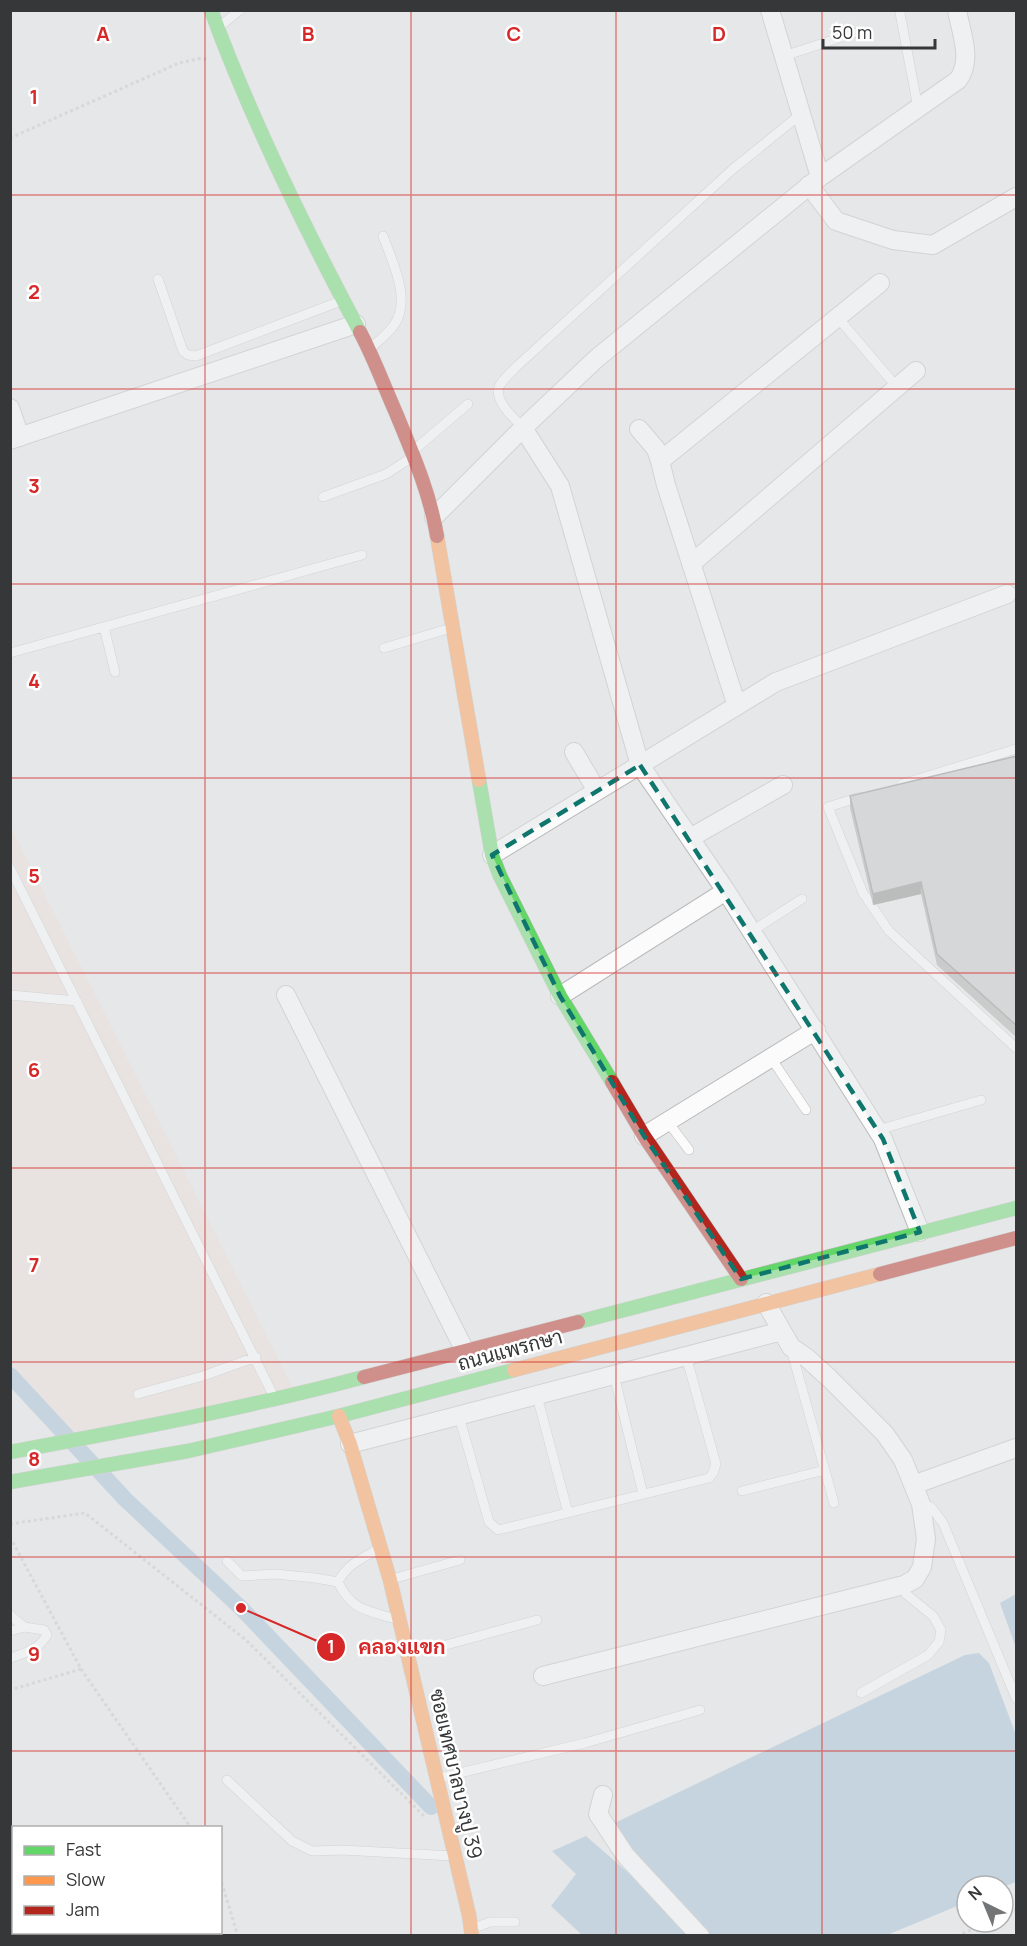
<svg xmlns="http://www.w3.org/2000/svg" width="1027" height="1946" font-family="Manrope,Sarabun,sans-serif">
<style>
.industrial{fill:#ebdeda}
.water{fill:#a1bdd5}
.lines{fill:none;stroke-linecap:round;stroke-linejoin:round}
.canal{stroke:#a1bdd5;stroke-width:16}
.lane-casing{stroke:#bbbbbc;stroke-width:10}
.street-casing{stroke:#bbbbbc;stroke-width:20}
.fast-casing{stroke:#bbbbbc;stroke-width:15}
.slow-casing{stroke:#bbbbbc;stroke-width:15}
.jam-casing{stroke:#bbbbbc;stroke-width:15}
.path{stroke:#c6c6c7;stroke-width:3;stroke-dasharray:3 3;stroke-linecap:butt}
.lane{stroke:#fbfbfc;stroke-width:9}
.street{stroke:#fbfbfc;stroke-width:18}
.fast{stroke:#63d668;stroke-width:14}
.slow{stroke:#ff974d;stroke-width:14}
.jam{stroke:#b3261e;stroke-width:14}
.wall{fill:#a8a9a9}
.shaded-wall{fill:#88898a}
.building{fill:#c3c4c5;stroke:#88898a;stroke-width:1.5}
.marked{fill:none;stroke:#0f766e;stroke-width:4.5;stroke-dasharray:12 8;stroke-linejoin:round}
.grid{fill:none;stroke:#d62828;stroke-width:1.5;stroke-opacity:0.55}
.labels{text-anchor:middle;stroke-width:5;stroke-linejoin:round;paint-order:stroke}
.street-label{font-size:20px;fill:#363738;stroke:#fff}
.grid-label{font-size:20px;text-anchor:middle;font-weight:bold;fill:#d62828;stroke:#fff;stroke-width:5;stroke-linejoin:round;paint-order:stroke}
.leader{fill:none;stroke:#d62828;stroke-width:2}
.callout-dot{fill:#d62828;stroke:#fff;stroke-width:2}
.mark-label{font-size:18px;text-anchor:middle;font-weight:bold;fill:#fff}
.callout-label{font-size:21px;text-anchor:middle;font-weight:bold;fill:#d62828;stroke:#fff;stroke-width:5;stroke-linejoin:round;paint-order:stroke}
</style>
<rect width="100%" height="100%" fill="#e6e7e8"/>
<path class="industrial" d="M10 825 293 1388 76 1434 11 1366Z"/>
<path class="water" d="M1016 1594V1648L1000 1603Z
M979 1653 989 1663 1016 1735V1882L1003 1887 967 1886V1902L887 1935H709L600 1830 965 1655Z
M586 1836 656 1897 688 1935H582L551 1906 576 1874 552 1851Z"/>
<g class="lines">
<path class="canal" d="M10 1375 125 1499 241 1608 431 1807"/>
<defs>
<path id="lane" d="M900 13 918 108
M219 27 240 10
M784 56 854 33
M158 279 183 351 188 355 196 356 341 301
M838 318 897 387
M370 349C378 341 388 334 394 325 412 300 392 261 383 236
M523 428C514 418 494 401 499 387 502 380 510 374 515 368L733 169 801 114
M414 450 468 404
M323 497 386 474 411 458
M104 627 115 672
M384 648 451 628
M10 653 362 555
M902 784 1016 749
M860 797 828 807 863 893 889 931 1016 1048
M10 868 274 1397
M752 931 802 899
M10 995 77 1001
M771 1058 806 1110
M668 1122 689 1150
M878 1130 981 1100
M791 1349 834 1503
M614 1375 643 1494
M138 1394 203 1376 256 1357
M537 1396 568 1513
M459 1416 489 1522 498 1530 709 1478 713 1473 716 1464 686 1356
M742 1491 825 1470
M921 1504 931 1507 943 1523 1016 1698
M380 1548C363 1558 347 1564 338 1582 352 1611 367 1610 395 1619
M227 1561 242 1576 275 1574 315 1578 338 1582
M392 1579 460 1560
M10 1615 24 1627 44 1630 47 1635C38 1650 26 1653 10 1658
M10 1631 24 1627
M409 1650 446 1645 537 1620
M861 1693 928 1655 939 1642 941 1630 933 1616 906 1594 904 1585
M439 1778 585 1743 700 1710
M227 1780 292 1841 312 1851 342 1850 453 1856
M474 1928 490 1922H515"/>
<path id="street" d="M770 10 820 177
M809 185 836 221 893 240 933 245 1016 197
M10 408 20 437
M523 428 560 486 640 765 726 891 883 1139 920 1232
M639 429 656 449 660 461
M10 440 356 324
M434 517 523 428 597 358 820 177 958 80C973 60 961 33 957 10
M691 564 916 371
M737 706 666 485 660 461 880 283
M574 752 597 791
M690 838 783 785
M492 855 776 682 1007 594
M286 995 465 1351
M560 996 726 891
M644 1136 816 1030
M350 1444 782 1331
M913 1485 1016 1448
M543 1676 904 1585 915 1579 922 1567 926 1539 921 1504 903 1460 885 1434 829 1378 807 1358 791 1347 766 1303
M603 1795 598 1814 625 1855 700 1936"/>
<path id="fast" d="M211 10C251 120 305 229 360 332
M479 780 492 855 500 876 560 996 612 1082
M578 1322 1016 1208
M10 1452C129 1430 247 1408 364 1377
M10 1482 188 1451 339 1416 514 1370"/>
<path id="slow" d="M437 536 479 780
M514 1370 880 1274
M339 1416 350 1444 390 1580 469 1915 472 1936"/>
<path id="jam" d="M360 332C374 358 384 386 396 413 412 452 430 493 437 536
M612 1082 644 1136 741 1279
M880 1274 1016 1238
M364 1377 578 1322"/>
</defs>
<use href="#lane" class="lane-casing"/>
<use href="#street" class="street-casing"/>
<use href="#fast" class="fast-casing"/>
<use href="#slow" class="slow-casing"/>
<use href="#jam" class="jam-casing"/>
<path class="path" d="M10 138 179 63 202 58 208 60
M10 1524 85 1513 246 1640 425 1817
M10 1537 81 1669 10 1690
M81 1669 191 1828
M220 1877 238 1936
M1003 1915 1016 1909
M957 1936 988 1922"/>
<use href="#lane" class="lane"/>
<use href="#street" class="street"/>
<use href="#fast" class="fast"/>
<use href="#slow" class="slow"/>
<use href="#jam" class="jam"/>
</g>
<path class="wall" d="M1017 756V1038L937 965 921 894 873 905 850 808V796Z"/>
<path class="shaded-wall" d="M921 882V894L873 905V894Z"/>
<path class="building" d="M1017 756V1026L937 954 921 882 873 894 850 796Z"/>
<path d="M0 0H1027V1946H0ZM640 765 883 1139 920 1232 741 1279 644 1136 560 996 492 855Z" fill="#e6e7e8" fill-opacity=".55" fill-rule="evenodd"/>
<path class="marked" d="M640 765 883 1139 920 1232 741 1279 644 1136 560 996 492 855Z"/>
<path class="grid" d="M205 10V1828M411 10V1936M616 10V1936M822 10V1936M10 195H1016M10 389H1016M10 584H1016M10 778H1016M10 973H1016M10 1168H1016M10 1362H1016M10 1557H1016M10 1751H1016M205 1932V1936"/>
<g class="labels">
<g class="street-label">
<text transform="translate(510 1350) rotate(-15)" y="7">ถนนแพรกษา</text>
<text transform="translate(456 1774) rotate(77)" y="7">ซอยเทศบาลบางปู 39</text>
</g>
</g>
<g class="grid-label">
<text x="103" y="41">A</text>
<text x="308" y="41">B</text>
<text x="514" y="41">C</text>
<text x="719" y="41">D</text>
<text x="34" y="104">1</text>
<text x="34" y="299">2</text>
<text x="34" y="493">3</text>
<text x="34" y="688">4</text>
<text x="34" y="883">5</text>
<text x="34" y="1077">6</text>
<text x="34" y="1272">7</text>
<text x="34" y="1466">8</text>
<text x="34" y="1661">9</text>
</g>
<path class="leader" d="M241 1608L331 1647"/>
<g class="callout-dot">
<circle cx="241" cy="1608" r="6"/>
<circle cx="331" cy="1647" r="15"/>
</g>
<g class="mark-label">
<text x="331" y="1653">1</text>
</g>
<g class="callout-label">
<text x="402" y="1654">คลองแขก</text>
</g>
<rect width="1027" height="1946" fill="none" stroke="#363738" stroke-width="24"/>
<rect x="12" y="1826" width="210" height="108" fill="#ffffff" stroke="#afafaf" stroke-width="1.5"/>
<rect x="24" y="1846" width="30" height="9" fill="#63d668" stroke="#afafaf" stroke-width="1.5"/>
<text x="66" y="1856" font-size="18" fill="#363738">Fast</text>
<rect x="24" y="1876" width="30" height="9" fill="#ff974d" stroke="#afafaf" stroke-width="1.5"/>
<text x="66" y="1886" font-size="18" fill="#363738">Slow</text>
<rect x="24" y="1906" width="30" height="9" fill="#b3261e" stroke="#afafaf" stroke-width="1.5"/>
<text x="66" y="1916" font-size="18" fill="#363738">Jam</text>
<g transform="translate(985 1904) rotate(317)"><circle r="28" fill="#ffffff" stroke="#afafaf" stroke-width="1.5"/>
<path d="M0-4.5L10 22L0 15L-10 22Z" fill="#747576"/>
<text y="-9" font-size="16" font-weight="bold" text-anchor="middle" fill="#363738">N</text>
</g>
<path d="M823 39v9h112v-9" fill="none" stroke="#363738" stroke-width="3"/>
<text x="832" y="39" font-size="18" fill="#363738" stroke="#ffffff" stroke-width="4.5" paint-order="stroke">50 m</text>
</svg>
